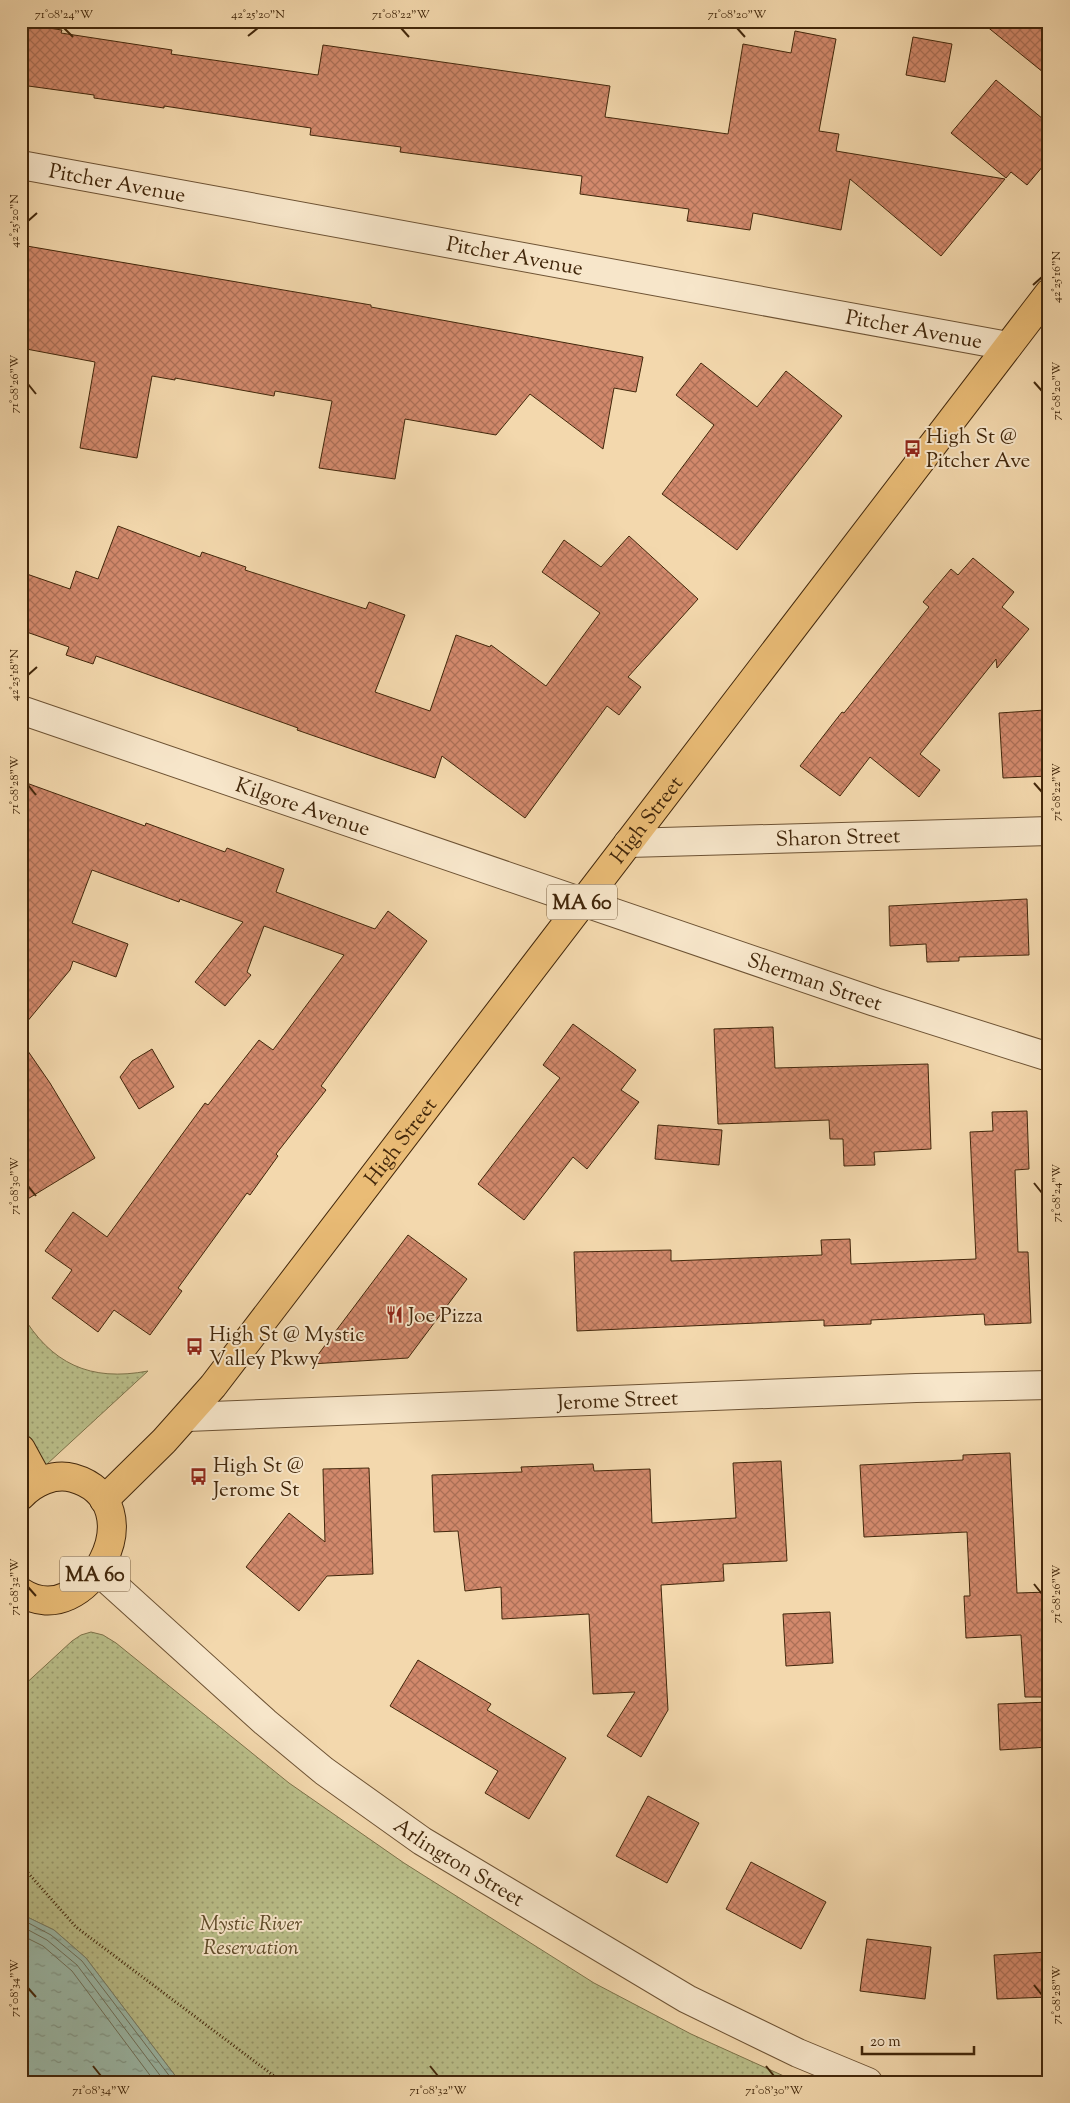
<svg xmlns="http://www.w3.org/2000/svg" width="1070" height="2103" font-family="'Sorts Mill Goudy',serif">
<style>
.park{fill:url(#park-dots);stroke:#7e734a}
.water{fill:url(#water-ripples);stroke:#777f6a}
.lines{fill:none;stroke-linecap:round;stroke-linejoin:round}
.shore{stroke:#6e705a;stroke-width:1}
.building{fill:url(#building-cross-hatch);stroke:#42270b}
.minor-casing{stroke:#6e5334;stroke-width:30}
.major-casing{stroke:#42270b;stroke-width:30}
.path{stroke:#42270b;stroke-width:3;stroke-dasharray:1 2.5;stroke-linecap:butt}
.minor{stroke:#f7e6ca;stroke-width:28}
.major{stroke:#eabc76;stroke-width:28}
.ticks{fill:none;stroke:#42270b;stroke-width:2}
.labels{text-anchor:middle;stroke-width:4;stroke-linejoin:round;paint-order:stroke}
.shield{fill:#f7e6ca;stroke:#786044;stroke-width:1}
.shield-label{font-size:20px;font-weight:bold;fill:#42270b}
.street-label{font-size:21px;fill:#42270b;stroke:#f7e6ca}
.poi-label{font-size:21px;fill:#42270b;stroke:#f7e6ca;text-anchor:start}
.park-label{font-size:21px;font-style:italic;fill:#604d2b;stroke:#f7e6ca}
.neatline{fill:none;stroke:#42270b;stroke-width:2}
.ticks-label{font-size:12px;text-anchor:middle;fill:#42270b}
</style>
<defs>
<pattern id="park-dots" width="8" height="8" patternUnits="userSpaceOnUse" patternTransform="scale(1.25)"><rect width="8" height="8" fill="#babf8a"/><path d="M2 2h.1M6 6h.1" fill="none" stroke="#999b6f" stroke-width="1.8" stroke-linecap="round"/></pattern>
<pattern id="water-ripples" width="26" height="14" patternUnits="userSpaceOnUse" patternTransform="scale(1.25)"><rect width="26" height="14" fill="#9bbaaa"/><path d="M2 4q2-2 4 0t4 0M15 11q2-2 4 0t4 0" fill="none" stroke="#809789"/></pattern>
<pattern id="building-cross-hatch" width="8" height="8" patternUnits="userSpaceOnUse" patternTransform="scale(1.25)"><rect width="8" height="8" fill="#d2896c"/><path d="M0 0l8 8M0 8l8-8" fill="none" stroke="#ac7057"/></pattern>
</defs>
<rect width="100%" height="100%" fill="#f3d8ad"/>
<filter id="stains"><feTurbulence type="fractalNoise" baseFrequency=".004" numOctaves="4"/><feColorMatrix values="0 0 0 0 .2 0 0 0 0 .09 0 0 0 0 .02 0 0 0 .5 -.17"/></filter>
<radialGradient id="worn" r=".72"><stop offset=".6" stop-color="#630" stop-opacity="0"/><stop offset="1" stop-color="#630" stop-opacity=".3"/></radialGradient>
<path class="park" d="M21 1313C51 1364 90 1382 148 1371L21 1488Z
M91 1632 103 1635 116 1643 289 1783 404 1863 594 1983 691 2034 797 2082H180L86 1958 54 1930 21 1914V1688L72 1641 81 1635Z"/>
<path class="water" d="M21 1914 54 1930 86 1958 180 2082H21Z"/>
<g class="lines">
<path class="shore" d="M21 1919 51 1935 82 1961 174 2082
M21 1926 47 1940 77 1965 165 2082
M21 1935 43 1946 72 1971 155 2082"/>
</g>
<path class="building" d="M980 21H1049V77Z
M21 24 62 30 61 33 172 50 171 54 318 75 323 45 610 86 605 117 728 134 743 44 791 53 795 31 836 39 819 131 839 134 836 151 1005 179 941 256 850 179 841 230 753 213 750 230 687 221 689 209 580 194 582 176 400 152 401 147 310 135 311 128 164 106V108L94 98V95L21 85Z
M913 37 952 44 945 82 906 75Z
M996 80 1049 124V159L1027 185 1011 172 1006 178 951 133Z
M21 245 371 305V307L643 357 636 392 614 388 603 449 530 394 496 435 405 419 395 479 319 468 332 401 275 391 274 396 175 378V380L152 376 137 458 80 448 95 362 21 348Z
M701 363 757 407 786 371 842 416 737 550 662 494 714 425 676 395Z
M118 526 200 557 202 552 246 567 245 570 366 609 369 602 405 615 375 692 430 711 456 635 490 647 491 645 546 686 600 613 542 572 564 540 601 567 629 536 698 599 628 677 641 687 619 715 607 706 525 818 442 756 435 778 297 730 298 728 96 656 93 664 66 655 69 647 21 630V572L70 589 76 571 98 579Z
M973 558 1014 592 1002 607 1029 629 997 668 996 659 920 754 940 770 919 797 870 757 840 796 800 766 842 712 844 713 929 607 923 602 951 569 958 575Z
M1045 710 1049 776 1003 778 999 713Z
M21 781 145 826 146 823 225 852 227 848 284 869 276 892 375 929 388 911 427 941 321 1086 326 1090 276 1154 278 1156 250 1195 247 1193 178 1288 182 1291 150 1335 114 1310 98 1332 52 1298 72 1270 45 1251 73 1212 107 1237 205 1103 208 1105 259 1040 273 1050 344 955 264 926 247 972 251 975 225 1006 195 982 243 922 180 899 179 902 92 870 72 923 128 944 116 977 73 961 70 970 21 1029Z
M1027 899 1029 955 959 957V961L927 962 926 944 890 946 889 906Z
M573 1024 636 1070 621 1090 639 1102 587 1169 573 1157 524 1220 478 1184 560 1078 543 1065Z
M773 1027 775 1068 928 1064 931 1149 874 1152 875 1165 844 1166 843 1139H830L829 1120 718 1124 714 1029Z
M21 1041 50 1083 95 1158 21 1203Z
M152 1049 174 1087 139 1109 120 1077 132 1061Z
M1027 1111 1029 1169 1015 1170 1018 1252H1028L1031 1323 985 1325 984 1314 871 1320V1324L824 1326V1320L577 1331 574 1252 671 1250V1261L822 1255 821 1240 850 1239 851 1264 976 1259 970 1132 993 1131 992 1112Z
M658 1125 722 1130 719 1165 655 1159Z
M408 1235 467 1279 408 1358 311 1364Z
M1010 1453 1017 1593 1049 1592V1697H1025L1021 1635 966 1638 964 1596H970L967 1532 864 1537 860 1465 963 1460V1455Z
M781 1461 787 1561 723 1564 724 1581 661 1585 668 1710 641 1757 607 1736 635 1692 593 1694 589 1614 502 1619 501 1587 465 1591 458 1531 434 1532 432 1475 522 1472 521 1467 593 1464 594 1471 650 1469 652 1523 736 1518 733 1463Z
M369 1468 373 1574 327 1576 299 1611 246 1567 289 1513 325 1542 323 1469Z
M830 1612 833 1663 786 1666 783 1614Z
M418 1660 491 1704 487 1710 566 1758 529 1819 485 1793 498 1771 390 1706Z
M1049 1702V1747L1000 1750 998 1704Z
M648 1796 699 1823 667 1883 616 1856Z
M751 1862 826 1902 801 1949 726 1909Z
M867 1939 931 1947 925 1999 860 1991Z
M1049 1952V1997L997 1999 994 1955Z"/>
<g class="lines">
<defs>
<g id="minor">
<path id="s1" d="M21 165 1008 346"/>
<path id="s2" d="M21 710 875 1002 1049 1057"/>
<path id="s3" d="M628 843 1049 831"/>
<path id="s4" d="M187 1417 916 1388 1049 1385"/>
<path id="s5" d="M98 1571 265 1722 324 1771 422 1841 687 1999 798 2053 868 2082"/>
</g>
<g id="major">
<path d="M21 1449 39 1482"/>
<path d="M21 1496C34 1482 54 1473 73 1478 158 1502 86 1635 21 1592"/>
<path id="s6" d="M104 1500 164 1441 213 1386 1049 293"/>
</g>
</defs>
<use href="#minor" class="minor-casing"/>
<use href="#major" class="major-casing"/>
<path class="path" d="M21 1865 76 1927 282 2082"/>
<use href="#minor" class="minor"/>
<use href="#major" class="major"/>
</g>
<path class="ticks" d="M64 28 73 37M401 28 409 37M737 28 745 37M248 36 258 28M28 221 37 213M1033 285 1042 277M1034 382 1042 391M28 384 36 394M28 675 37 667M1034 783 1042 792M28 785 36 795M1034 1183 1042 1193M28 1186 36 1196M1034 1584 1042 1594M28 1587 36 1596M1034 1985 1042 1995M28 1988 36 1997M93 2066 101 2076M430 2066 438 2076M766 2066 774 2076"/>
<defs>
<symbol id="bus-bare" viewBox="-9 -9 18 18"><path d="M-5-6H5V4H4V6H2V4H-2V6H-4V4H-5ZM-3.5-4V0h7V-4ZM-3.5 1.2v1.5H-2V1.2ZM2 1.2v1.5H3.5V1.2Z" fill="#8f2418" stroke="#f7e6ca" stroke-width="2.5" paint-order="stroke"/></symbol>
<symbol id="restaurant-bare" viewBox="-9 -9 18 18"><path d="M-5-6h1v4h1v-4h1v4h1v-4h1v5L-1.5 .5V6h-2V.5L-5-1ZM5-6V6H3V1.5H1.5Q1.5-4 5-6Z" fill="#8f2418" stroke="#f7e6ca" stroke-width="2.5" paint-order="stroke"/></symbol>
</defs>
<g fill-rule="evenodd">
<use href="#bus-bare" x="900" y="436" width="25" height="25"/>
<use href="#restaurant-bare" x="382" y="1302" width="25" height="25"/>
<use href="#bus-bare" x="182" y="1334" width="25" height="25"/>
<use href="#bus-bare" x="186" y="1464" width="25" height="25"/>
</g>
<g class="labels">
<g class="shield">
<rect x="547" y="884.5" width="70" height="35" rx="4"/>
<rect x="60" y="1556.5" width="70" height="35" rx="4"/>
</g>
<g class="shield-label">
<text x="582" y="909">MA 60</text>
<text x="95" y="1581">MA 60</text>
</g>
<g class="street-label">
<text dy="7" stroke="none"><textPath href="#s1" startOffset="98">Pitcher Avenue</textPath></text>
<text dy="7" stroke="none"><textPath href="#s1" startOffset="502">Pitcher Avenue</textPath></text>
<text dy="7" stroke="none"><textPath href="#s1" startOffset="908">Pitcher Avenue</textPath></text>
<text dy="7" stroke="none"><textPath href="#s2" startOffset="298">Kilgore Avenue</textPath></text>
<text dy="7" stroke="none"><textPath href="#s6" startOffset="871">High Street</textPath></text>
<text dy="7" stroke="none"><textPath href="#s3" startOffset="210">Sharon Street</textPath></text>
<text dy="7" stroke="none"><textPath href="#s2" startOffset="839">Sherman Street</textPath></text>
<text dy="7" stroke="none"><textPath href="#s6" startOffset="466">High Street</textPath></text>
<text dy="7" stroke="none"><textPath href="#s4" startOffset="431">Jerome Street</textPath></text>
<text dy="7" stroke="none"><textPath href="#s5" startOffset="465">Arlington Street</textPath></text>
</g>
<g class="poi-label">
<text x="926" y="443">High St @<tspan x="926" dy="24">Pitcher Ave</tspan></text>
<text x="408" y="1322">Joe Pizza</text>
<text x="209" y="1341">High St @ Mystic<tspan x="209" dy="24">Valley Pkwy</tspan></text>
<text x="213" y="1472">High St @<tspan x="213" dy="24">Jerome St</tspan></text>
</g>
<g class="park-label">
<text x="251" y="1930">Mystic River<tspan x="251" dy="24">Reservation</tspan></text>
</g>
</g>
<rect width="1070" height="2103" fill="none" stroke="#f3d8ad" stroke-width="55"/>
<path d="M862 2046v8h112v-8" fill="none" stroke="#42270b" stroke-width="2.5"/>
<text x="870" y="2046" font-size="15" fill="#42270b" stroke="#f7e6ca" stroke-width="4" paint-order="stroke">20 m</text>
<rect x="28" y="28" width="1014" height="2048" class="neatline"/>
<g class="ticks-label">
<text x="64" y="18">71°08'24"W</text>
<text x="258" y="18">42°25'20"N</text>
<text x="401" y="18">71°08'22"W</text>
<text x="737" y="18">71°08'20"W</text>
<text transform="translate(14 221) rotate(-90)" y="4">42°25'20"N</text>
<text transform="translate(1056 277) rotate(-90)" y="4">42°25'16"N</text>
<text transform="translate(14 384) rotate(-90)" y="4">71°08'26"W</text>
<text transform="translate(1056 391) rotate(-90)" y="4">71°08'20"W</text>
<text transform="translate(14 675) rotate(-90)" y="4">42°25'18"N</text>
<text transform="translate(14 785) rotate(-90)" y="4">71°08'28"W</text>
<text transform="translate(1056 792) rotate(-90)" y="4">71°08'22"W</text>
<text transform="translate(14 1186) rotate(-90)" y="4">71°08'30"W</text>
<text transform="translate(1056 1193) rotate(-90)" y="4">71°08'24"W</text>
<text transform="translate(14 1587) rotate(-90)" y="4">71°08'32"W</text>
<text transform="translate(1056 1594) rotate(-90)" y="4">71°08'26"W</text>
<text transform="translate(14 1988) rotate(-90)" y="4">71°08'34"W</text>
<text transform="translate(1056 1995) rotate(-90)" y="4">71°08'28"W</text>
<text x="101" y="2094">71°08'34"W</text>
<text x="438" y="2094">71°08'32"W</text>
<text x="774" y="2094">71°08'30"W</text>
</g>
<rect width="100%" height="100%" filter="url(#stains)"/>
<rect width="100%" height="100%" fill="url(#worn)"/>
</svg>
